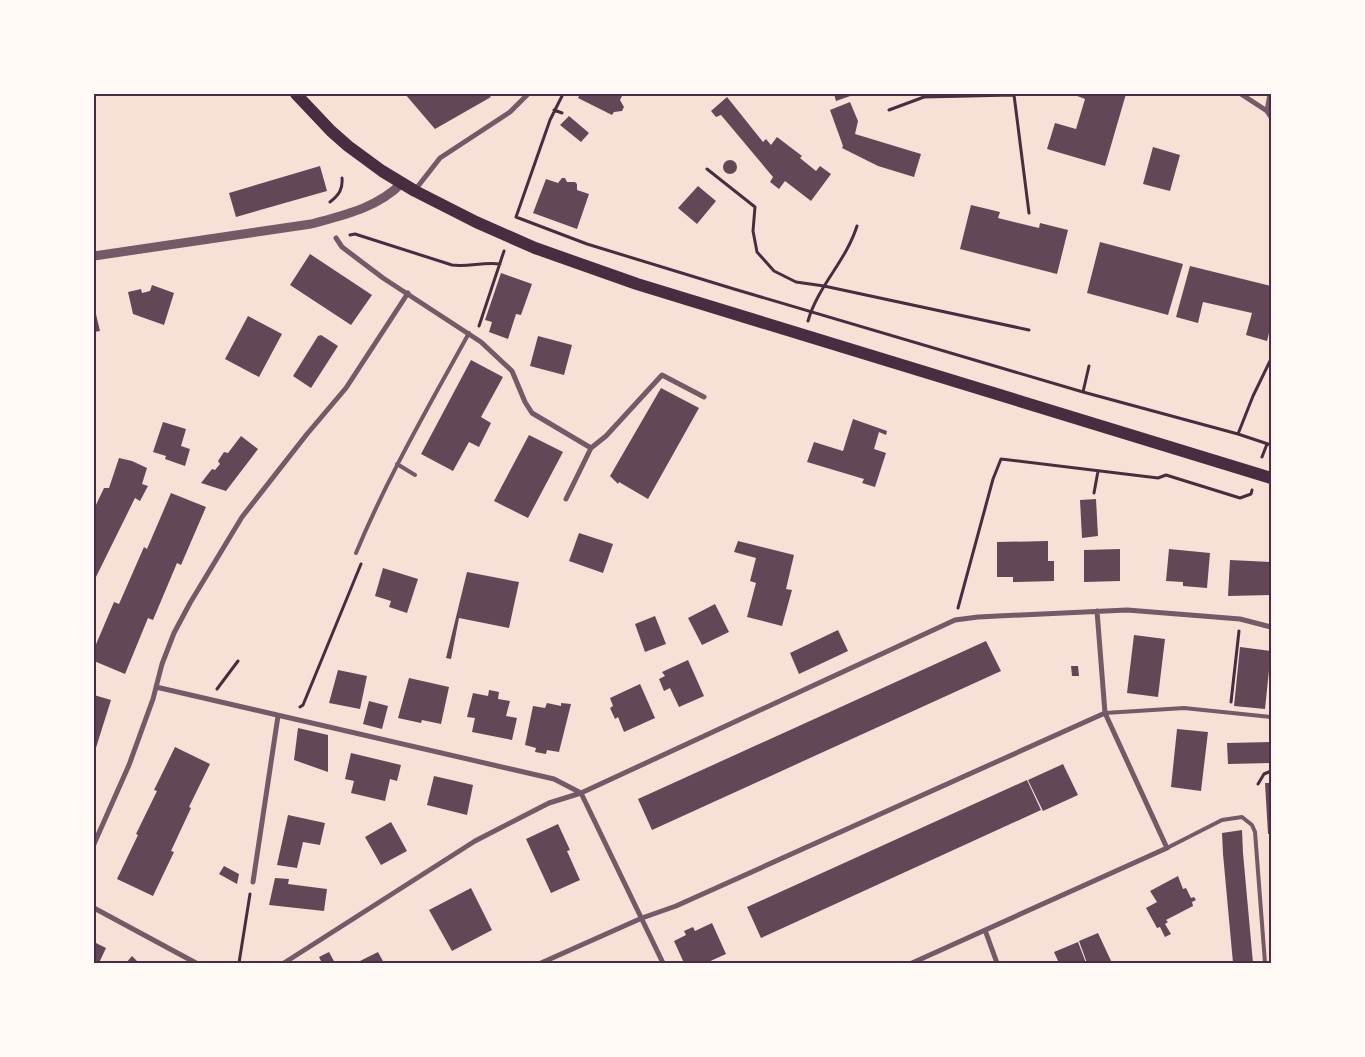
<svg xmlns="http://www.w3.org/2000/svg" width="1365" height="1057" font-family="Montserrat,sans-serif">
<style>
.building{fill:#644757}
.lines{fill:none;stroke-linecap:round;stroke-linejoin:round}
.path{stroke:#4a2c40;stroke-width:3}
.service{stroke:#755966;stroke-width:4}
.minor{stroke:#755966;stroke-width:5}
.tertiary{stroke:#755966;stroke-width:9}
.primary{stroke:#4a2c40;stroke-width:12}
.neatline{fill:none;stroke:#4a2c40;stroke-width:2}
</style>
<rect width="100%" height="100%" fill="#f7e1d7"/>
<path class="building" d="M405 94H488L491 97 435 129Z
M580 94H623L620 100 624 107 622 111 614 112 612 115 578 98Z
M834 94H856L836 101Z
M1072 94H1126L1105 166 1047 149 1055 123 1076 129 1085 99Z
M727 97 763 142 766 139 771 145 777 137 802 156 800 158 816 171 820 166 831 174 811 201 785 181 779 189 770 182 773 177 721 115 716 117 711 111Z
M850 102 858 121 855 134 921 154 914 177 878 166 842 148 843 146 830 110Z
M569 116 589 133 581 142 560 125Z
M1153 147 1180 155 1170 191 1143 184Z
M723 167a7 7 0 1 1 14 0a7 7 0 1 1-14 0Z
M320 166 327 191 236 217 229 193Z
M562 178H565L567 182H575L577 184V190L589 194 577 229 533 213 546 179 558 183Z
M698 186 716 201 697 224 678 208Z
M971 205 1000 212 998 218 1039 228 1040 223 1068 230 1057 274 960 249Z
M1100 242 1183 264 1168 315 1087 293Z
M310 254 372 295 351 325 290 285Z
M1190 266 1271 286V325L1267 341 1246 335 1252 313 1203 302 1198 323 1176 317Z
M501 273 532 284 521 315 516 314 508 339 489 332 492 322 485 320Z
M152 285 174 293 164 325 133 314 128 292 141 289 142 293 150 291Z
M94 306 100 331 94 332Z
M248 316 282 334 259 377 225 359Z
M321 335 338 346 311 388 293 376 318 336Z
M538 336 572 345 564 375 530 366Z
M471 360 503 377 481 417 491 423 479 447 469 442 453 471 421 454Z
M661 388 699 408 648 499 619 482 618 484 610 476Z
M853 419 887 431 886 435 879 432 874 449 886 453 875 487 862 483 864 479 807 462 814 442 843 451Z
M163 422 186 429 181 446 190 449 185 466 165 459 166 456 153 452Z
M529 435 563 452 528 518 494 501Z
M241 436 258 449 226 491 201 483 212 469 215 470 220 464 218 461 224 452 228 453Z
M119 458 132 461 147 468 142 484 148 486 140 501 135 498 94 581V509L104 488H109Z
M171 493 206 507 181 565 177 563 153 620 148 618 125 674 94 661V649L114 602 119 604 144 547 147 549Z
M1096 499 1098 536 1082 538 1080 500Z
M579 533 613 544 603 573 569 561Z
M738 541 794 555 786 589 792 590 782 626 747 617 756 583 750 581 756 558 734 552Z
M1048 541V561H1054V581L1013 582V577H997V542Z
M1120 549V581L1084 582V550Z
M1169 549 1210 553 1207 588 1183 586V582L1166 581Z
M1230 560 1271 562V595L1228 596Z
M383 568 418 579 407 613 389 607 391 601 375 596Z
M467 572 519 582 509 628 459 618 451 659 446 658Z
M715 604 729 632 702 645 688 618Z
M655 616 666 644 645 652 635 624Z
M838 630 848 651 799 674 790 653Z
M1134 635 1165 639 1158 697 1127 693Z
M986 641 1001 671 652 830 638 799Z
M1240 647 1271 651 1265 709 1234 706Z
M688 660 704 696 679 707 670 688 664 691 659 679 665 676 662 672Z
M1071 666H1078L1079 676H1072Z
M338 670 367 676 360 709 329 703Z
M409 678 449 687 441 724 422 720 421 723 398 718Z
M640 684 655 718 624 732 618 717 615 719 610 708 613 706 610 698Z
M489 690 499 692 498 699 510 701 506 716 517 718 512 740 472 732 475 718 467 717 473 693 488 696Z
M94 695 111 700 94 754Z
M369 701 388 706 382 729 363 724Z
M547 703 561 706V703L571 704 559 752 547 750 546 754 535 752 536 748 525 745 533 706 545 708Z
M298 728 328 735V772L294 760Z
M1177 729 1208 732 1201 791 1171 787Z
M1271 742V763L1228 764 1227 743Z
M175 747 210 764 189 807 191 808 171 851 174 852 153 896 117 879 138 835 136 834 157 791 154 790Z
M351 753 401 765 397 781 390 779 385 801 351 793 354 781 345 779Z
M1063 764 1078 795 1043 811 1028 780Z
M434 776 473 785 467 815 427 805Z
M1027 780 1041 810 761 938 747 907Z
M1265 783H1271V840H1270L1269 834H1268Z
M288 815 325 823 320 845 303 842 297 868 277 865Z
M391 822 407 851 381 865 365 837Z
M558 824 570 850 567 851 580 880 551 893 526 839Z
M1242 830 1243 853 1253 963H1233L1223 854 1222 833Z
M224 866 239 874 237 884 219 874Z
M1178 876 1183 889 1186 888 1191 898 1194 897 1196 900 1192 902 1193 906 1166 920 1168 922 1165 924 1171 934 1165 937 1160 927 1157 928 1146 908 1157 902 1150 891Z
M275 878 289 879 288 884 327 889 324 911 269 905Z
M471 888 492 930 452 951 429 910Z
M712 923 726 954 706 963H684L674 941 686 935 684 931 693 927 695 931Z
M1098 933 1112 963H1087L1079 941Z
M94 942 106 948 99 963H94Z
M1078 942 1086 963H1059L1054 952Z
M329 952 335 963H322L319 957Z
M378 952 384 963H356Z
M132 956 138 962 137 963H126Z"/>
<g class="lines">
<path class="path" d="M554 110 562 113
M889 110 924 97 1014 95 1029 213
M707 169 755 207 753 231 757 252 774 271 796 282 824 286 1029 330
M330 202C339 195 343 189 342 178
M516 217 587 244 734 289 1083 392 1238 434 1271 445
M516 217 550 120 563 94
M350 235 355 234 452 265C469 267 482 262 500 264
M808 321C818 286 846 261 857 226
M479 326 504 251
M1083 392 1089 366
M1238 434 1253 396 1271 359
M1262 457 1267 444
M1094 493 1098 471
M958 608 993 479 1001 459 1158 478 1166 475 1240 498 1251 494 1252 490
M217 689 238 661
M1231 702 1239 631
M300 707 303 705 361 564
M1258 784 1264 774 1271 771
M239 963 250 894"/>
<path class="service" d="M397 464 415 475
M356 553C388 476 429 406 469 333
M1105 713 1184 708 1271 717
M1167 848 1222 820 1242 817 1252 825 1255 832 1265 963"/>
<path class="minor" d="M1241 94 1267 111 1271 117
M1267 111 1270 94
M415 190 440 158 510 112 528 94
M336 238 342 247 383 278 481 342 512 371 525 402 532 413 591 448 606 436 662 375 704 397
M566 499 591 448
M156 687 554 779 581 793 663 963
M94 844 129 765 153 699 162 664 174 633 190 603 242 517 307 434 346 388 408 293
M253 882 278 716
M94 908 196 963
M985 930 997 963
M284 963 475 841 549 803 581 793 955 620 978 617 1127 610 1240 619 1271 627
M541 963 642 918 676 906 1105 713
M912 963 1167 848 1105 713 1097 611"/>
<path class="tertiary" d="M94 256 311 224C344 215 377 208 402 183"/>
<path class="primary" d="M296 94 331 131 348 146 382 171 415 191 476 222 535 248 637 284 1271 478"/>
</g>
<rect width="1365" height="1057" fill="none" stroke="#fffaf5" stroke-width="190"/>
<rect x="95" y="95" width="1175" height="867" class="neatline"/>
</svg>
